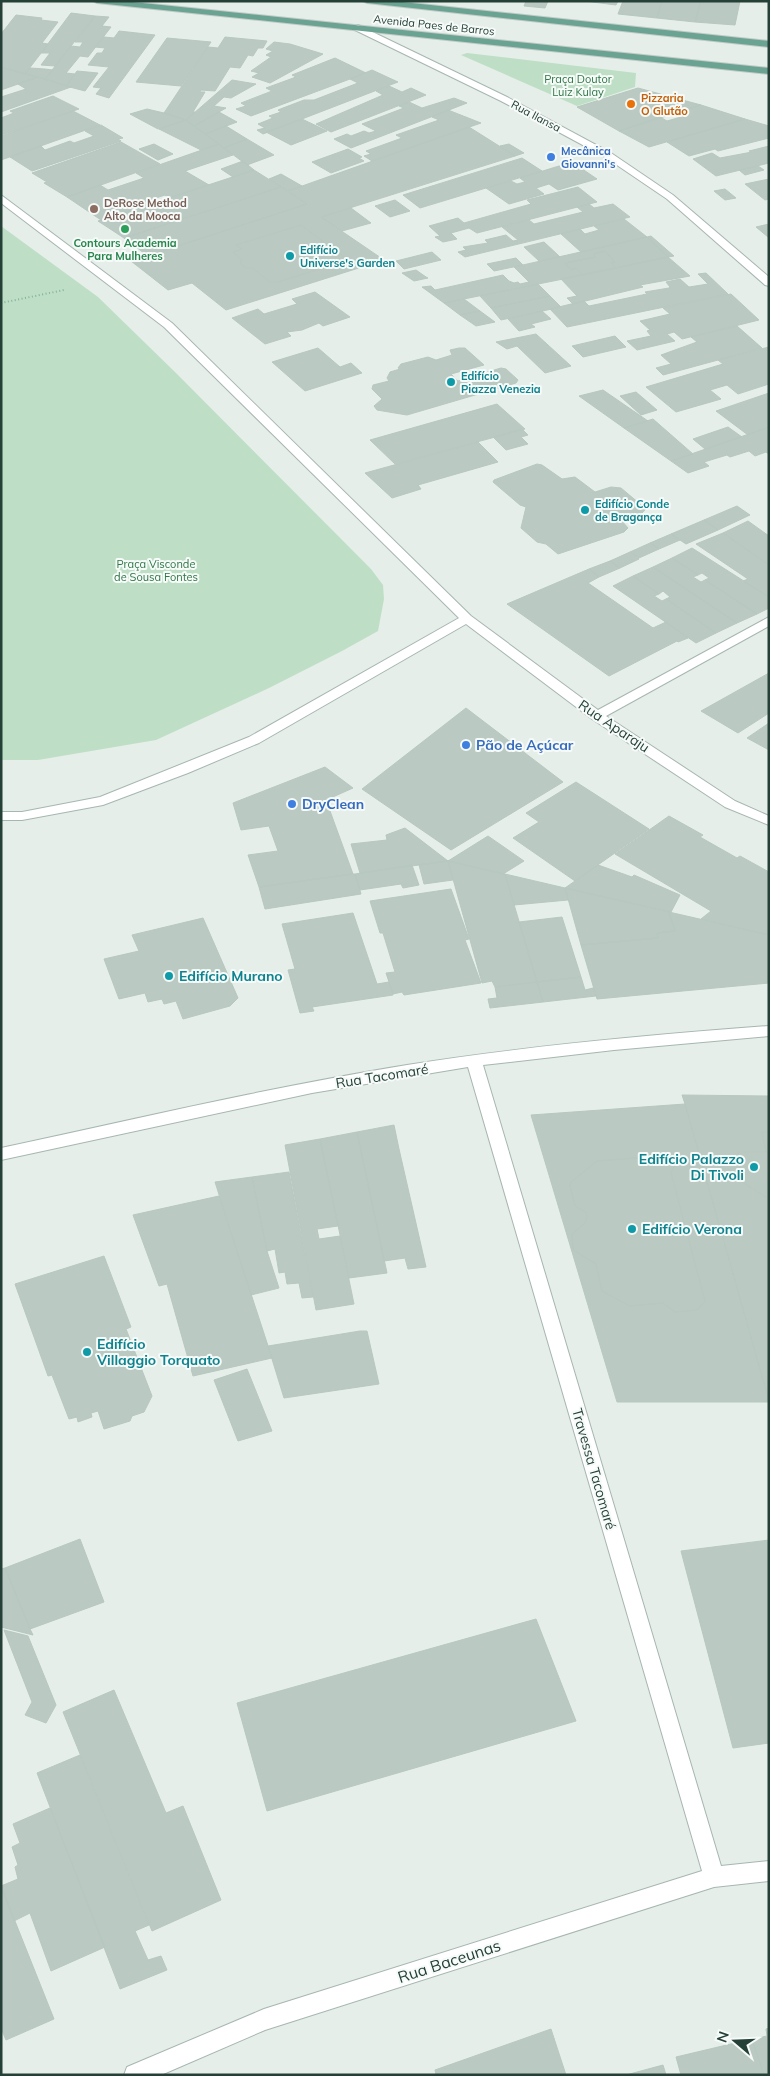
<svg xmlns="http://www.w3.org/2000/svg" width="770" height="2076" font-family="Mulish,sans-serif">
<style>
.green{fill:#bedfc5}
.building{fill:#bac9c2;stroke:#b7c8c0}
.lines{fill:none;stroke-linecap:round;stroke-linejoin:round}
.street-casing{stroke:#a7b6b0;stroke-width:2}
.primary-casing{stroke:#c2cac7;stroke-width:2}
.path{stroke:#86b1a1;stroke-width:2;stroke-dasharray:1 2.5;stroke-linecap:butt}
.street{fill:#fff;fill-rule:evenodd}
.primary{fill:#6aa391;fill-rule:evenodd}
.food-dot{fill:#e8710a;stroke:#f6faf8;stroke-width:2}
.shop-dot{fill:#3f7fe0;stroke:#f6faf8;stroke-width:2}
.education-dot{fill:#8d6e63;stroke:#f6faf8;stroke-width:2}
.leisure-dot{fill:#2e9e5b;stroke:#f6faf8;stroke-width:2}
.culture-dot{fill:#0f9aa8;stroke:#f6faf8;stroke-width:2}
.labels{text-anchor:middle;stroke-width:4;stroke-linejoin:round;paint-order:stroke}
.far-street-label{font-size:11px;fill:#244037;stroke:#f6faf8}
.far-park-label{font-size:11px;fill:#2e7746;stroke:#f6faf8}
.far-food-label{font-size:11px;font-weight:bold;fill:#c56008;stroke:#f6faf8;text-anchor:start}
.far-shop-label{font-size:11px;font-weight:bold;fill:#366cbe;stroke:#f6faf8;text-anchor:start}
.far-education-label{font-size:11px;font-weight:bold;fill:#785e54;stroke:#f6faf8;text-anchor:start}
.far-leisure-label{font-size:11px;font-weight:bold;fill:#27864d;stroke:#f6faf8}
.far-culture-label{font-size:11px;font-weight:bold;fill:#0d838f;stroke:#f6faf8;text-anchor:start}
.street-label{font-size:14px;fill:#244037;stroke:#f6faf8}
.shop-label{font-size:14px;font-weight:bold;fill:#366cbe;stroke:#f6faf8;text-anchor:start}
.culture-label{font-size:14px;font-weight:bold;fill:#0d838f;stroke:#f6faf8;text-anchor:start}
.near-street-label{font-size:16px;fill:#244037;stroke:#f6faf8}
</style>
<rect width="100%" height="100%" fill="#e5eee9"/>
<path class="green" d="M467 53 636 73 635 87 577 106 461 55Z
M1 226 98 297 177 374 371 569 383 585 384 599 378 631 342 651 269 688 156 740 38 760H1Z"/>
<path class="building" d="M526 1H548L545 8 524 6Z
M585 1H618L616 5Z
M623 1H662L657 18 618 14Z
M662 1H701L695 22 657 18Z
M701 1H740L735 25 695 22Z
M71 13 95 16 55 66 41 65 50 53H41Z
M16 15 42 18 41 20 58 22 42 43 48 44 25 74 1 67V34Z
M95 16 109 17 102 26 111 27 88 57 80 56 66 73 75 74 66 86 45 79 71 46 80 47 83 42H75Z
M119 31 155 35 109 98 96 94 101 88 93 87 109 67 88 65 97 53H102L105 48 95 47 104 37 114 38Z
M225 37 267 41 263 48H258L253 56 248 55 240 68 230 67 215 91 201 90 200 92H205L193 112H195L186 120 164 113 208 47 218 48Z
M167 38 211 42 181 86 136 82Z
M274 42 290 44 323 54 270 83 252 77 259 73 251 71 271 57 266 55 273 51 266 49Z
M335 58 366 73 251 116 236 109 246 106 241 103 272 91 266 88 296 77 292 75Z
M1 68H3L38 77 1 90Z
M30 68 45 69 53 70 45 79 25 74Z
M372 70 398 82 263 134 257 130 265 128 258 124 273 118 269 116 281 112 278 110 283 108 304 100H314L358 83 350 79Z
M77 71 98 73 85 91 66 86Z
M38 77 71 87 1 112V97L26 89 18 84Z
M232 80 256 84 231 98 224 97 214 106 226 108 194 126 186 120Z
M389 86 402 92 411 88 426 95 331 132 316 124 383 95 376 91Z
M638 88 701 105 619 131 577 107Z
M53 96 79 109 1 135V118L14 113 10 111Z
M454 98 467 103 351 148 334 139 347 134 351 136 364 131 369 133 376 131 362 124 404 108 399 106 409 102 422 108Z
M701 105 745 119 649 147 619 131 660 117 667 121 681 117 674 113Z
M147 109 164 113 186 120 158 129 130 114Z
M448 110 481 123 372 161 364 156 371 154 366 151 402 138 396 135 439 120 432 117Z
M73 111 100 125 1 160V136Z
M219 112 237 122 205 134 194 126Z
M302 119 327 131 291 145 266 132Z
M745 119 769 126V138L718 151 715 149 689 156 667 142Z
M186 120 205 134 219 144 201 150 159 129Z
M101 125 123 138 118 139 121 141 32 171 10 157 41 146 45 150 70 141 74 143 94 136 85 131Z
M226 126 247 139 224 148 205 134Z
M469 127 515 156 321 217 384 260 226 310 192 283 168 290 131 261 307 204 288 191Z
M247 139 274 155 247 165 224 148Z
M121 142 160 164 67 197 44 183 47 182 32 173Z
M154 144 173 154 158 160 139 149Z
M219 144 233 155 185 171 209 185 169 198 165 195 144 202 149 205 101 220 67 197 100 185 108 190 144 178 136 173Z
M509 144 524 153 515 156 500 146Z
M769 146V163L716 176 693 159 712 153 720 158 752 152 749 151Z
M348 149 362 157 359 158 364 161 331 173 312 162Z
M522 158 542 171 420 208 403 195Z
M243 161 254 170 233 177 221 169Z
M572 162 597 179 558 190 549 184 536 188 544 194 509 204 486 188 511 181 517 184 525 182 520 178Z
M758 166 764 170 745 175 739 170Z
M254 170 281 187 124 238 98 221Z
M281 174 302 186 288 191 269 179Z
M769 179V199L765 200 745 184Z
M281 187 307 204 148 256 124 238Z
M578 187 597 202 477 233 469 228 451 233 457 239 443 242 435 237 440 236 429 226 458 218 464 223 531 204 527 200Z
M725 189 736 198 725 200 714 191Z
M395 200 410 211 390 217 375 206Z
M589 204 594 208 613 204 630 217 465 257 458 252 466 250 463 247 488 243 485 240 506 235 513 241 518 240 502 227 529 220 534 224 583 212 577 207Z
M351 208 371 223 342 231 321 217Z
M624 219 647 237 581 252 561 234 580 229 585 234 599 230 594 226Z
M769 224V237H768L756 227Z
M301 225 348 260 278 282H270L252 268H246L240 263 242 260 233 252 242 249 236 245Z
M651 236 674 256 668 257 647 237Z
M647 237 668 257 616 268 611 263 615 262 605 251 593 254 596 257 565 263 571 270 576 268 583 275 444 303 422 287 431 286 435 290 503 275 509 281 514 283 518 282 520 284 529 282 514 267Z
M544 242 558 255 560 257 539 261 524 247Z
M605 251 615 262 611 263 616 268 583 275 576 268 571 270 565 263 596 257 593 254Z
M432 252 441 260 404 269 396 261Z
M668 257 690 276 640 285 643 287 573 304 567 298 577 296 561 279Z
M516 258 523 265 494 271 487 264Z
M416 270 426 277 428 278 414 281 402 273Z
M706 273 728 294 567 327 550 309 584 301 589 306 647 294 645 292 669 288 670 287 666 282 680 279 689 287 708 284 698 274Z
M538 284 550 296 491 308 480 296Z
M315 292 350 317 323 326 319 323 302 330 287 332 291 336 265 344 232 318 258 309 264 314 297 304 292 299Z
M731 294 759 320 682 339 674 332 667 334 675 341 637 350 627 341 651 336 647 331 650 330 640 321 670 314 663 308Z
M550 296 561 307 501 320 491 308Z
M464 299 480 311 460 315 444 303Z
M480 311 495 322 476 326 460 315Z
M542 311 551 319 531 324 535 327 519 331 508 319Z
M737 326 762 348 663 375 656 368 671 364 661 355 697 342 691 337Z
M536 334 571 366 545 373 517 346 507 349 496 342Z
M615 336 626 347 583 357 572 346Z
M769 347V384L738 394 727 385 710 390 721 399 676 412 646 387 723 364 718 360Z
M318 348 340 367 351 363 362 373 305 391 272 362Z
M459 348H465L484 365 451 374 458 381 501 368 506 369 518 380 516 383 407 415 377 410 374 406 382 399 372 389 373 385 389 381 387 378 390 372 400 369 398 368 401 364 428 357 436 360 452 355 450 350Z
M603 390 648 421 624 428 579 396Z
M636 392 657 410 641 415 620 396Z
M769 393V427L748 435 716 411Z
M497 404 525 429 395 464 370 440Z
M653 419 693 454 671 461 624 428Z
M728 427 742 437 705 449 693 439Z
M769 427V454L766 452 755 456 749 451 730 457 727 455 704 462 709 466 688 473 671 461Z
M522 429 528 435 521 437 528 444 506 450 493 437Z
M478 442 498 462 418 485 421 489 392 498 365 473Z
M537 464 542 465 562 479 575 477 595 492 611 487 621 488 646 509 642 513 621 520 628 528 624 532 558 554 546 544 537 542 521 528 526 507 520 505 493 482 494 480Z
M737 506 750 515 718 530 704 520Z
M704 520 718 530 686 544 671 534Z
M748 521 769 536V565L723 533Z
M723 533 769 565V597L743 581 748 579 696 544Z
M671 534 680 540 659 549 650 543Z
M650 543 659 549 639 558 630 552Z
M692 548 769 597V608L757 614 705 580 709 578 702 573 698 575 672 558Z
M630 552 639 559 620 568 610 561Z
M672 558 698 575 693 577 701 582 705 580 757 614 737 623 653 567Z
M610 561 620 568 599 577 589 569Z
M653 567 737 623 716 633 666 599 670 597 663 591 659 594 633 576Z
M589 569 599 577 588 583 653 628 666 622 688 638 678 642 677 641 609 676 507 604Z
M633 576 659 594 654 596 662 601 666 599 716 633 696 643 613 586Z
M769 673V713L738 733 701 711Z
M466 708 563 782 451 850 362 789Z
M769 723V750L747 738Z
M325 767 353 788 326 800 353 874 259 887 248 855 278 851 269 826 241 830 233 803Z
M576 782 649 829 575 881 513 838 539 822 526 813Z
M669 816 703 835 700 837 737 858 740 856 769 872V935L701 919 711 911 615 854Z
M405 828 448 861 360 873 351 844 387 840 386 835Z
M488 836 524 861 503 874 448 861Z
M448 861 453 880 424 884 419 865Z
M448 861 505 874 537 982 495 987 492 981 482 983Z
M412 865 419 885 403 888 401 884 360 890 355 874Z
M598 865 632 877 634 875 680 895 671 912 565 888Z
M353 874H355L361 894 265 909 259 887Z
M505 874 565 888 568 900 514 905Z
M565 888 669 912 675 931 657 933 658 938 581 945Z
M451 889 469 939 465 940 481 983 404 995 402 992 393 994 386 973 395 972 383 933H380L370 901Z
M669 912 769 935V983L597 999 581 945 658 938 657 933 675 931Z
M353 913 377 984 389 982 393 995 312 1007 314 1011 300 1013 288 970 295 969 282 924Z
M562 917 581 977 537 982 519 922Z
M203 918 238 998 230 1006 183 1019 176 1001 164 1004 162 999 148 1002 145 993 119 999 104 959 139 951 132 935Z
M581 977 585 990 593 988 596 996 543 1002 537 982Z
M537 982 543 1002 490 1008 488 999 497 998 495 987Z
M682 1095 769 1096V1401L685 1104Z
M685 1104 769 1401V1402H617L531 1115Z
M394 1125 399 1149 426 1267 408 1269 405 1258 384 1261 357 1132Z
M357 1132 387 1273 349 1278 320 1139Z
M762 1132H769V1199L742 1182 738 1152H766Z
M320 1139 338 1226 317 1229 319 1239 340 1236 354 1304 316 1310 285 1145Z
M661 1156 673 1161 675 1165 671 1173 705 1301 697 1310 675 1312 663 1303 630 1306 626 1304 602 1291 596 1264 573 1250 572 1234 585 1223 587 1218 586 1212 576 1207 574 1202 570 1186 571 1182 597 1161Z
M289 1172 313 1297 302 1298 299 1283 287 1284 285 1272 279 1273 275 1249 267 1251 252 1177Z
M252 1177 267 1251 279 1288 251 1295 215 1182Z
M219 1196 272 1358 193 1376 167 1284 159 1286 133 1215Z
M104 1256 131 1327 126 1329 152 1396 144 1412 132 1416 130 1421 104 1429 98 1411 91 1413 92 1417 78 1422 77 1417 69 1419 52 1375 48 1376 15 1284Z
M360 1331H367L379 1384 284 1398 268 1346Z
M247 1369 272 1431 238 1441 214 1380Z
M80 1539 104 1602 30 1629 5 1568Z
M769 1540V1743L733 1748 681 1551Z
M5 1568 30 1629 33 1635 1 1627V1569Z
M536 1619 576 1721 267 1811 237 1703Z
M4 1630 28 1636 56 1705 46 1723 25 1715 32 1702Z
M114 1690 166 1813 183 1806 221 1900 152 1931 63 1712Z
M80 1755 149 1925 135 1931 148 1960 161 1956 167 1970 120 1989 37 1773Z
M50 1808 105 1947 51 1971 30 1913 14 1921 1 1886 18 1879 15 1867 18 1865 12 1847 20 1843 13 1824Z
M1 1886 54 2019 6 2040 1 2028Z
M769 2028V2075H764L752 2039 767 2036 766 2029Z
M551 2029 566 2075H436L435 2070Z
M752 2039 764 2075H681L676 2057Z
M663 2065 666 2075H626Z"/>
<g class="lines">
<defs>
<path id="street" d="M358 25 507 97 611 153 673 195 769 277V286L765 285 667 199 605 157 501 101 355 30V26Z
M1 195 172 323 471 616 598 710 769 617V626L606 716 735 801 769 816V825L725 807 592 719 466 624 259 743 188 773 103 805 22 820H1V812H22L100 797 249 737 459 618 164 327 1 203Z
M769 1026V1036L614 1050 483 1065 721 1866 769 1861V1881L714 1887 265 2030 161 2075H124L127 2067 264 2009 702 1871 468 1067 312 1093 1 1160V1148C136 1119 271 1087 407 1065 527 1046 648 1035 769 1026Z"/>
<path id="primary" d="M93 1H123L769 68V74L97 3Z
M363 1H393L769 41V47L367 3Z"/>
</defs>
<use href="#street" class="street-casing"/>
<use href="#primary" class="primary-casing"/>
<path class="path" d="M1 303 64 290"/>
<use href="#street" class="street"/>
<use href="#primary" class="primary"/>
</g>
<circle class="food-dot" cx="631" cy="104" r="5"/>
<g class="shop-dot">
<circle cx="551" cy="157" r="5"/>
<circle cx="466" cy="745" r="5"/>
<circle cx="292" cy="804" r="5"/>
</g>
<circle class="education-dot" cx="94" cy="209" r="5"/>
<circle class="leisure-dot" cx="125" cy="229" r="5"/>
<g class="culture-dot">
<circle cx="290" cy="256" r="5"/>
<circle cx="451" cy="382" r="5"/>
<circle cx="585" cy="510" r="5"/>
<circle cx="169" cy="976" r="5"/>
<circle cx="754" cy="1167" r="5"/>
<circle cx="632" cy="1229" r="5"/>
<circle cx="87" cy="1352" r="5"/>
</g>
<g class="labels">
<g class="far-street-label">
<text transform="translate(434 25) rotate(6)" y="4">Avenida Paes de Barros</text>
<text transform="translate(536 116) rotate(28)" y="4">Rua Ilansa</text>
</g>
<g class="far-park-label">
<text x="578" y="83">Praça Doutor<tspan x="578" dy="13">Luiz Kulay</tspan></text>
<text x="156" y="568">Praça Visconde<tspan x="156" dy="13">de Sousa Fontes</tspan></text>
</g>
<g class="far-food-label">
<text x="641" y="102">Pizzaria<tspan x="641" dy="13">O Glutão</tspan></text>
</g>
<g class="far-shop-label">
<text x="561" y="155">Mecânica<tspan x="561" dy="13">Giovanni's</tspan></text>
</g>
<g class="far-education-label">
<text x="104" y="207">DeRose Method<tspan x="104" dy="13">Alto da Mooca</tspan></text>
</g>
<g class="far-leisure-label">
<text x="125" y="247">Contours Academia<tspan x="125" dy="13">Para Mulheres</tspan></text>
</g>
<g class="far-culture-label">
<text x="300" y="254">Edifício<tspan x="300" dy="13">Universe's Garden</tspan></text>
<text x="461" y="380">Edifício<tspan x="461" dy="13">Piazza Venezia</tspan></text>
<text x="595" y="508">Edifício Conde<tspan x="595" dy="13">de Bragança</tspan></text>
</g>
<g class="street-label">
<text transform="translate(614 726) rotate(34)" y="5">Rua Aparaju</text>
<text transform="translate(382 1076) rotate(-9)" y="5">Rua Tacomaré</text>
<text transform="translate(594 1469) rotate(74)" y="5">Travessa Tacomaré</text>
</g>
<g class="shop-label">
<text x="476" y="750">Pão de Açúcar</text>
<text x="302" y="809">DryClean</text>
</g>
<g class="culture-label">
<text x="179" y="981">Edifício Murano</text>
<text x="744" y="1164" text-anchor="end">Edifício Palazzo<tspan x="744" dy="16">Di Tivoli</tspan></text>
<text x="642" y="1234">Edifício Verona</text>
<text x="97" y="1349">Edifício<tspan x="97" dy="16">Villaggio Torquato</tspan></text>
</g>
<g class="near-street-label">
<text transform="translate(449 1961) rotate(-18)" y="6">Rua Baceunas</text>
</g>
</g>
<rect width="770" height="2076" fill="none" stroke="#244037" stroke-width="5"/>
<g transform="translate(735 2041) rotate(289)" stroke="#f6faf8" stroke-width="4" paint-order="stroke">
<path d="M0-4L9 19L0 12L-9 19Z" fill="#244037"/>
<text y="-8" font-size="14" font-weight="bold" text-anchor="middle" fill="#244037">N</text>
</g>
</svg>
